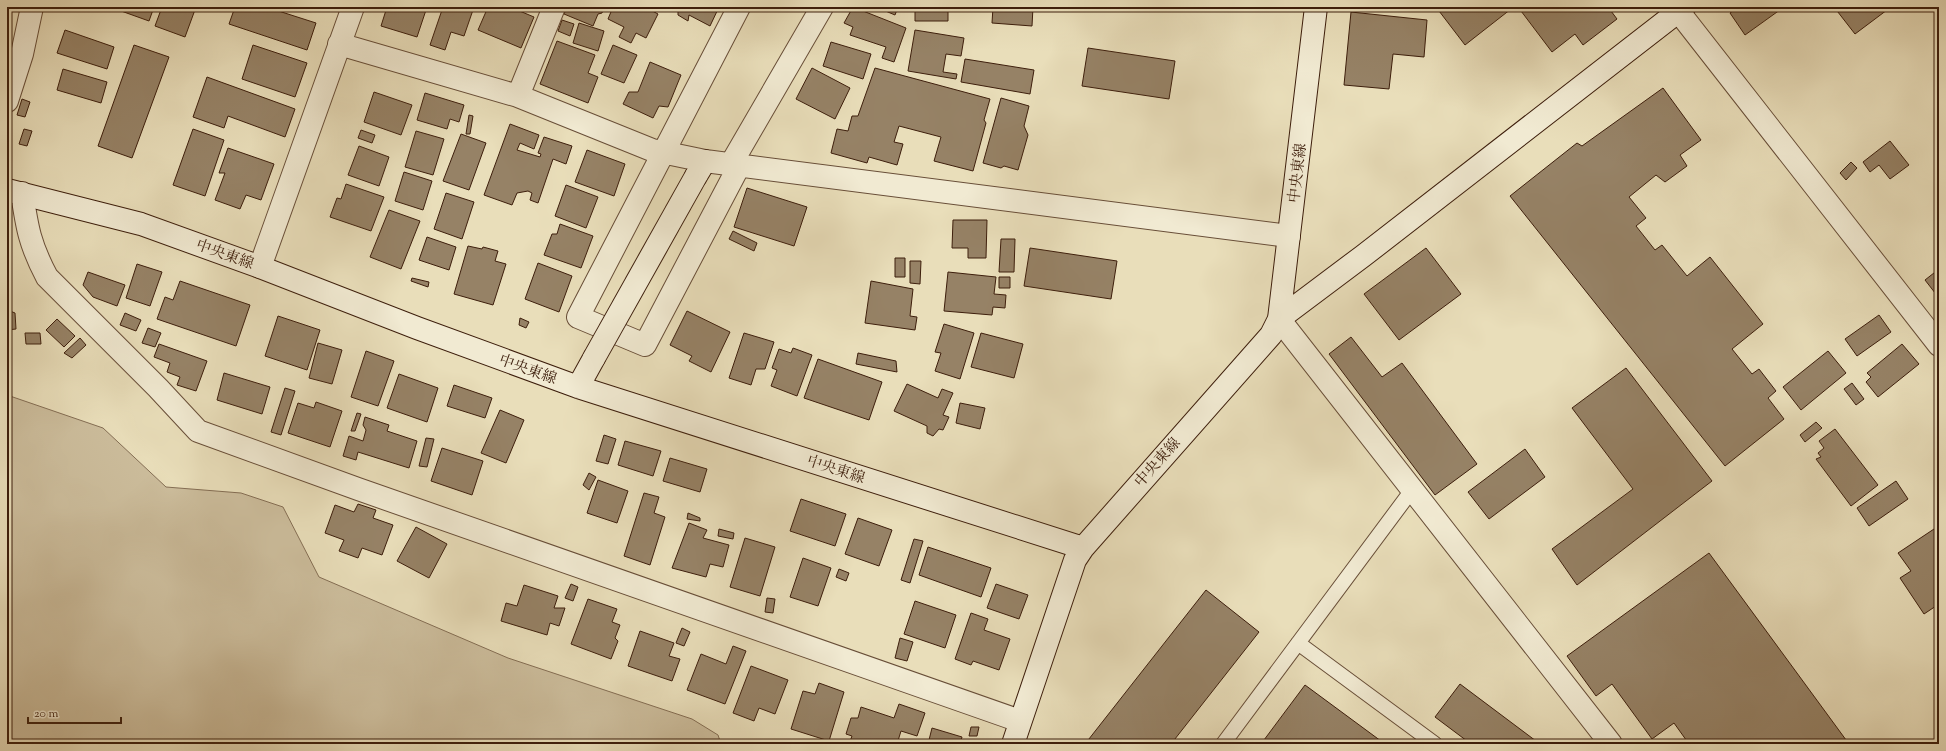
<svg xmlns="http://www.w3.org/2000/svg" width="1946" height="751" font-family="'Sorts Mill Goudy','Noto Serif JP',serif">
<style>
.green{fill:#ccbd9c;stroke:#846e54}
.building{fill:#968266;stroke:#3d1e0c}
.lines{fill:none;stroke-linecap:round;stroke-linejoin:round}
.lane-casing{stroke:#684e38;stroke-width:16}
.street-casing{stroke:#684e38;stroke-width:24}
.secondary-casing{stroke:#3d1e0c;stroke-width:24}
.lane{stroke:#f1ead2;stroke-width:14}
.street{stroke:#f1ead2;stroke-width:22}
.secondary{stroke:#f1ead2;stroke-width:22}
.secondary-bridge-casing{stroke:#3d1e0c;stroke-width:24;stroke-linecap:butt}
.secondary-bridge{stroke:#f1ead2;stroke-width:22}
.labels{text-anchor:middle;stroke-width:3.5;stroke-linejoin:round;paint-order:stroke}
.street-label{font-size:15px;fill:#3d1e0c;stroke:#f1ead2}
</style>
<rect width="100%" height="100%" fill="#e9deba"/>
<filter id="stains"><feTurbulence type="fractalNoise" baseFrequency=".005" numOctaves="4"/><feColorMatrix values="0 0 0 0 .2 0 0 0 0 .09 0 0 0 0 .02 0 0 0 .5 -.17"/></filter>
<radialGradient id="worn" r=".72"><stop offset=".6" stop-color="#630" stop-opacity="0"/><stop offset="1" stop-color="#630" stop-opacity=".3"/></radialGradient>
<path class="green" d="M7 395 103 428 166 487 241 493 283 507 319 577 508 658 692 719 718 735 721 744 7 743Z"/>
<path class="building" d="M110 7H154L149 21Z
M162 7H196L185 37 155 26Z
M235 7H266L316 23 307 50 229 24Z
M387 7H427L417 37 381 26Z
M443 7H474L464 36 451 32 445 50 430 45Z
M488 7H510L534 17 521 48 478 30Z
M567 7H604L602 13 598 14 593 26 564 14Z
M613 7H645L658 14 646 38 636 33 631 43 619 37 624 27 608 19Z
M670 7H719L710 26 689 15 688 21 678 15V11Z
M853 7 906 28 894 62 882 58 886 47 850 35 853 27 844 23Z
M876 7H898L895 15Z
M915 7H948V21H915Z
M993 7H1033L1032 26 992 23Z
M1436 7H1510L1511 9 1465 45Z
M1518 7H1608L1617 19 1583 45 1575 34 1552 52Z
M1738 7H1784L1745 35 1730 13Z
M1834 7H1891L1855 34Z
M1351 12 1427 20 1424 57 1393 54 1389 89 1344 85Z
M562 20 574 24 570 36 558 31Z
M579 23 604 31 598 51 573 43Z
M65 30 114 47 107 69 57 53Z
M915 30 964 38 961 56 946 54 943 72 957 74 956 79 908 71Z
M557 41 595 55 588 73 598 77 588 103 540 84Z
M831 42 871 54 863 79 823 66Z
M134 45 169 57 132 158 98 146Z
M253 45 307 63 295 97 242 79Z
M613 45 637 55 624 83 601 74Z
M1088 48 1175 61 1169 99 1082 86Z
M965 59 1034 70 1030 94 961 82Z
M650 62 681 75 668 107 659 106 653 118 623 104 629 92H638Z
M812 68 850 88 835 119 796 99Z
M875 68 990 99 984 120 986 123 973 171 934 161 941 137 899 126 894 142 903 144 897 165 869 157 867 163 831 153 837 129 848 131 852 116H858Z
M63 69 107 82 101 103 57 90Z
M207 77 295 109 285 137 228 116 224 128 193 117Z
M1663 88 1701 140 1680 155 1687 166 1665 182 1656 175 1629 197 1646 218 1636 226 1655 250 1662 245 1687 276 1710 257 1763 324 1732 349 1752 374 1759 369 1776 391 1768 398 1784 419 1725 466 1510 196 1577 143 1582 146Z
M374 92 412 105 401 135 364 122Z
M425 93 464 105 459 122 450 119 447 129 417 120Z
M1001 98 1029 106 1024 126 1028 135 1018 170 1004 166 1001 168 983 163Z
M22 99 30 102 25 117 17 115Z
M469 115 473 116 470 134H466Z
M510 124 539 135 534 149 520 143 517 150 540 157 541 154 538 153 544 137 572 146 566 164 553 159 538 203 530 200 532 193 528 191 517 193 512 205 484 195Z
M24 129 32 131 27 146 19 144Z
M193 129 224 140 205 196 173 185Z
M361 130 375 135 372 143 358 138Z
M416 131 444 139 433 175 405 167Z
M461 134 486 143 469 190 443 181Z
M1890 141 1909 165 1890 179 1879 165 1870 172 1863 162Z
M359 146 389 157 379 186 348 175Z
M228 148 274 164 261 200 246 195 240 209 215 200 225 173H219Z
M587 150 625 164 614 196 575 182Z
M1851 162 1857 168 1846 180 1840 173Z
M404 172 432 181 423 210 395 201Z
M346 184 384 197 371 231 330 217 337 198 341 199Z
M566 185 598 197 586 228 555 216Z
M747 188 807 207 794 246 734 227Z
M446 193 474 202 462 239 434 229Z
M389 210 420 221 401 269 370 257Z
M953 220H987L986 258H968V248H952Z
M560 224 593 236 581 268 544 255 552 234H557Z
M733 231 757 243 754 251 729 239Z
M427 237 456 247 449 270 419 260Z
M1001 239H1015L1014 272H999Z
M468 246 482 249 483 247 498 251 495 261 506 264 493 305 454 294Z
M1030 248 1117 261 1111 299 1024 286Z
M1426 248 1461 294 1399 340 1364 294Z
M895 258H905V277H895Z
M910 261H921L920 284 910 283Z
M538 263 572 276 559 312 525 299Z
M137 264 162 272 150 306 126 298Z
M1939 269V298L1925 280Z
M88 272 125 285 117 306 93 297 83 285Z
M948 272 996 277 994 294 1006 295 1005 308 993 307 992 315 944 311Z
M999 277H1010V288H999Z
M412 278 429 282 428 287 411 281Z
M180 281 250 305 236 346 157 319 165 297 173 300Z
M871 281 913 289 910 316 917 317 915 330 865 323Z
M8 284 10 311 15 313 16 329 7 330Z
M687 311 730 332 711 372 689 361 692 356 670 345Z
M125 313 141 320 136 331 120 325Z
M1879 315 1891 332 1857 356 1845 339Z
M278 316 320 330 307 370 265 356Z
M520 318 529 322 526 328 519 325Z
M57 319 75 336 64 347 46 330Z
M944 324 974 333 960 379 935 371 941 353 935 352Z
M148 328 161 333 155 347 142 343Z
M25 333H40L41 344H26Z
M744 333 774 342 765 369H756L751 385 729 378Z
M981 333 1023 344 1014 378 971 367Z
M1351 337 1382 377 1402 363 1477 464 1435 495 1329 354Z
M80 338 86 345 72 358 64 353Z
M318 343 342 350 332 384 309 378Z
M159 344 207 361 196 391 177 385 180 377 167 372 170 363 154 357Z
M1902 344 1919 364 1878 397 1866 382 1871 377 1867 373Z
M793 348 812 355 797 396 771 386 777 370 772 368 779 349 791 353Z
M366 351 394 361 378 406 351 397Z
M1828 351 1846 373 1801 410 1783 387Z
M858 353 896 361 897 372 856 364Z
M818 359 882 382 869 420 804 398Z
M1626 368 1712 481 1577 585 1552 549 1633 489 1572 408Z
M224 373 270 387 262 414 217 400Z
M399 374 438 388 427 422 387 408Z
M1852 383 1864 399 1856 405 1844 389Z
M907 384 938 398 942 389 953 393 943 415 949 417 943 430 939 429 933 436 927 433V426L894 411Z
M454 385 492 398 485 418 447 406Z
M285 388 295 391 281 435 271 432Z
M316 402 342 411 330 447 288 433 298 403 314 408Z
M960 403 985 408 980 429 956 423Z
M500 410 524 420 506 463 481 453Z
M357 413 361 414 355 431H351Z
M365 417 389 425 387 431 417 441 409 468 358 452 356 460 343 456 349 436 363 441 366 430 363 425Z
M1816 422 1822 428 1805 442 1800 435Z
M1835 429 1878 485 1851 506 1816 459 1821 457 1818 453 1824 448 1819 441Z
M604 435 616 439 608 464 596 461Z
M426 438 434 439 427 467 419 466Z
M625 441 661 451 653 476 618 465Z
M442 448 483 461 472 495 431 481Z
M1525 449 1545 477 1489 519 1468 492Z
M670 458 707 469 700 492 663 481Z
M589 473 596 477 589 490 583 485Z
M598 480 628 491 617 523 587 513Z
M1896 481 1908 499 1869 526 1857 508Z
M644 493 659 497 654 513 665 517 650 565 624 556Z
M801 499 846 514 835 546 790 531Z
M358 504 376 510 373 518 393 525 382 555 362 548 358 558 339 551 344 540 325 533 335 505 354 512Z
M688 513 700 518V521L687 519Z
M858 518 892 530 879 566 845 554Z
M689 523 707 530 703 538 729 545 723 567 710 564 706 577 672 568Z
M416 527 447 544 429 578 397 561Z
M1937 527 1939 530V604L1924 614 1900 578 1911 571 1898 553Z
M719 529 734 533 733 539 718 536Z
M745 538 775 547 760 596 730 587Z
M914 539 923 541 910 583 901 580Z
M928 547 991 568 981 597 919 575Z
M1709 553 1849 744H1689L1674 723 1652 739 1612 684 1596 696 1567 656Z
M803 558 831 568 818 606 790 597Z
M839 569 849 573 846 581 836 577Z
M571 584 578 587 573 601 565 598Z
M996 584 1028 595 1019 619 987 608Z
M524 585 558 596 554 608H565L559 626 550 623 547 635 501 621 506 603 517 606Z
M1206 590 1259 632 1171 744H1085Z
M767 598 775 599 773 613 765 612Z
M588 599 617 609 612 622 620 625 615 638 618 641 611 659 571 644Z
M915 601 956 615 945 648 904 634Z
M971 613 988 619 984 630 1010 639 999 670 973 661 971 665 955 659Z
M682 628 690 632 684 646 676 643Z
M640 631 674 643 669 656 680 659 672 681 628 666Z
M900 638 913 642 907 661 895 658Z
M733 646 746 651 725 704 687 690 701 654 726 664Z
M751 666 788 680 775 714 759 708 754 721 733 713Z
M819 683 844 692 829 741 791 729 803 691 815 694Z
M1460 684 1540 744H1471L1435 717Z
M1305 685 1385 744H1261Z
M899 704 925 713 917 736 901 731 897 744H849L852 736 846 734 851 718H858L861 707 894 718Z
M971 727H979L977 736H969Z
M932 728 962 737 960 744H928Z"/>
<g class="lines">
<defs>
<path id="lane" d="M1298 643 1435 744
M1223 744 1412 490"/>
<path id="street" d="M739 7 578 317 645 345 739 166
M1675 7 1939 345
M339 44 518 96 652 150 705 161 1289 236
M518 96 554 7
M7 101 22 54 32 7
M731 164 822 7
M22 193C27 228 30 245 47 277L158 388 198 431 358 489 1020 721
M260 267 353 7
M1279 319 1611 744"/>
<path id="secondary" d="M696 176 705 161
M7 190 141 224 260 267 417 328 578 387 1083 548
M1279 319 1363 256 1684 7
M578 387 594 358
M1013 744 1075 560 1083 548 1271 335 1279 319 1316 7"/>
</defs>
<use href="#lane" class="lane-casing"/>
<use href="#street" class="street-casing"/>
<use href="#secondary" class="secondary-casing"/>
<use href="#lane" class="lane"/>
<use href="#street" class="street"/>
<use href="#secondary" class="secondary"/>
<defs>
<path id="secondary-bridge" d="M594 358 696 176"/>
</defs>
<use href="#secondary-bridge" class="secondary-bridge-casing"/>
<use href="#secondary-bridge" class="secondary-bridge"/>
</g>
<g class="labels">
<g class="street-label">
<text transform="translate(1297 173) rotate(-83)" y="5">中央東線</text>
<text transform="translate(225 254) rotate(20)" y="5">中央東線</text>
<text transform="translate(528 369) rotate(20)" y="5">中央東線</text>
<text transform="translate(1157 462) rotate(-48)" y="5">中央東線</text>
<text transform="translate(836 469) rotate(18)" y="5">中央東線</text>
</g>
</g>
<rect width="1946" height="751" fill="none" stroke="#e9deba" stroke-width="24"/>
<rect x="8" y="8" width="1930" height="735" fill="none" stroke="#3d1e0c" stroke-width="2"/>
<rect x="12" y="12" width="1922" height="727" fill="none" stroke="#3d1e0c"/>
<path d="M28 717v6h93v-6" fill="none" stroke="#3d1e0c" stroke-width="2"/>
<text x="34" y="717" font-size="12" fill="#3d1e0c" stroke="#f1ead2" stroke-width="3" paint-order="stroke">20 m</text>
<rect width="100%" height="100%" filter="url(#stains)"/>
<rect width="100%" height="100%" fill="url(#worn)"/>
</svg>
